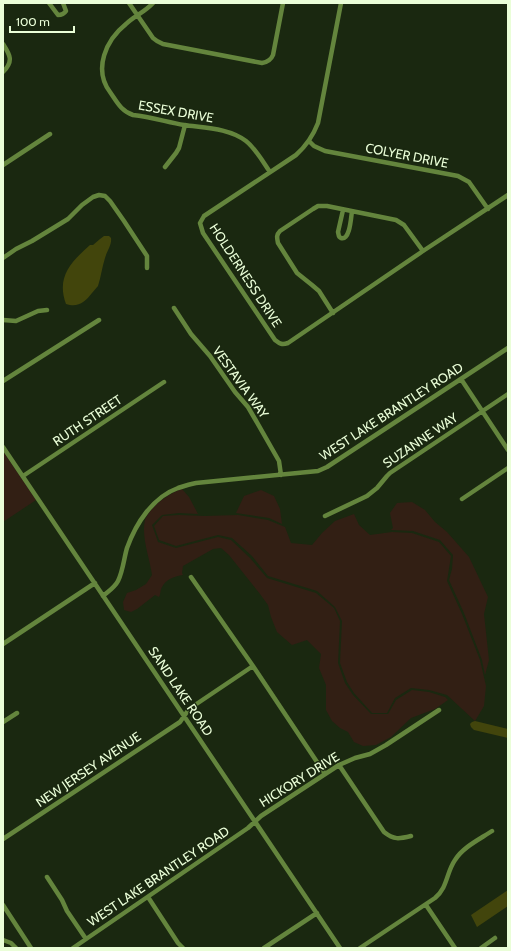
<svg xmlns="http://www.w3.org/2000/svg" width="511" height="951" font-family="Cabin,sans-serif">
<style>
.green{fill:#321f14}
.water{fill:#42450c}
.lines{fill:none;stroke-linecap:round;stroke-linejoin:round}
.minor{stroke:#64853d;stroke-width:4.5}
.labels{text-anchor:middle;stroke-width:3;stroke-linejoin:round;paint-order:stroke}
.street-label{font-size:13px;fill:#eafed8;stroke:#1a2810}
</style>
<rect width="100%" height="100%" fill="#1a2810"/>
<path class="green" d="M3 451 36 500 3 522Z
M182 489 189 497 198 514 179 513 162 515 152 525 158 542 176 548 218 537 231 540 250 558 267 578 316 593 334 608 340 621 338 663 345 683 353 695 371 714H388L396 700 412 690 429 692 445 697 448 700 435 709 411 718 391 737 376 745 363 746 354 742 348 732 340 728 332 721 326 710V685L319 668 321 654 307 640 292 645 277 632 271 617 268 605 260 594 229 555 221 548 213 549 183 566 182 573 183 575C175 576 166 579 162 587 160 590 161 593 159 597L155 595 137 609 131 612 124 610 123 602 127 593 136 590 146 584 152 575C150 559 141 537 145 520 147 514 154 507 158 503 165 497 173 492 182 489Z
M261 490 274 496 280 509 282 524 269 518 236 513 244 496Z
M412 502 425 510 435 522 447 532 469 557 488 597 484 614 489 660 485 675 482 660 464 613 449 580 452 569 453 555 440 540 413 531 391 530 393 528 390 513 397 503Z
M354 514 359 525 370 535 392 532 412 533 439 542 451 556 447 581 462 614 480 660 486 686 484 706 475 721 447 695 429 690 411 688 395 698 387 713H372L354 693 347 682 340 663 342 621 335 607 317 591 268 576 252 556 232 538 218 535 176 546 159 540 154 526 163 516 179 515 205 516 238 515 268 520 285 527 291 543 312 545 322 533 335 521Z"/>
<path class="water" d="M104 236H109L111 238C112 245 107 251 105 258 102 267 101 277 98 286 96 288 94 291 92 293 85 302 78 308 66 304 56 277 71 262 90 245H93L100 239Z
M475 721 508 729V738L474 730 471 727 470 724 472 722Z
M508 890V906L477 927 471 915Z"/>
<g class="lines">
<path class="minor" d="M49 3 58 15C62 15 64 14 66 11L63 3
M129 3 153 38 157 41 163 44 262 63C268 62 271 60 273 55L283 3
M153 3C145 12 134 16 126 24 106 40 93 69 110 92 117 102 121 111 133 115 151 117 167 122 184 125 205 128 229 128 246 141 256 149 263 162 270 172
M341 3 318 123C313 136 306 146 296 155L204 216 200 223 203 233 275 340C280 344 282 345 288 343L423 251 508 195
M3 44C10 55 14 61 3 72
M309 141 314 146 325 151 458 176 469 182 488 209
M3 165 50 134
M165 167 176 153 179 148 185 125
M343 210 338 232C339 235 338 237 341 238 350 241 351 217 352 211
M3 258 16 249 32 241 68 219 82 205 93 197 99 195 105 196 110 201 124 221 147 256V268
M174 308 191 334 210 356 235 392 248 407 255 419 279 461 281 475
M333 313 319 291 312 285 297 273 278 243C277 238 276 235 280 231L313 209 318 206H327L396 220 404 225 423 251
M3 320 16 321 38 311 47 310
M461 379 508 450
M3 381 99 320
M3 447 340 948
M23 476 164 382
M462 499 508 468
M325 516 367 496 377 488 387 476 390 473 508 394
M191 577 253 666 325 774
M103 596C109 591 115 587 118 581 123 571 124 558 127 548 136 523 153 497 178 488 184 486 190 484 196 483L318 471 327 467 508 348
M3 644 95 583
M3 722 17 713
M339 765 384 832C394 840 399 839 411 836
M3 839 180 722 189 709 253 666
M47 877 62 900 67 911 86 939
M148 897 178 943 183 948
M3 905 31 948
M426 905 455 948
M3 940 11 943 16 948
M73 948 248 828 261 816 339 765 355 758 370 754 386 745 439 710
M264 948 317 913
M360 948 435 898C448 887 446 873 455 860 463 847 480 839 492 831
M481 948 495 938"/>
</g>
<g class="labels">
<g class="street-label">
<text transform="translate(176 111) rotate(10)" y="5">ESSEX DRIVE</text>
<text transform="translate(407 155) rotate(11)" y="5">COLYER DRIVE</text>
<text transform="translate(246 275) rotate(57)" y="5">HOLDERNESS DRIVE</text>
<text transform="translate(241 382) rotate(54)" y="5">VESTAVIA WAY</text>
<text transform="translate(391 411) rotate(-33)" y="5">WEST LAKE BRANTLEY ROAD</text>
<text transform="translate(87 420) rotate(-34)" y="5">RUTH STREET</text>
<text transform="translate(420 440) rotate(-34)" y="5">SUZANNE WAY</text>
<text transform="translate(181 691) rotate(56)" y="5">SAND LAKE ROAD</text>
<text transform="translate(88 769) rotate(-34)" y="5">NEW JERSEY AVENUE</text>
<text transform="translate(299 779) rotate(-32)" y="5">HICKORY DRIVE</text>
<text transform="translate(158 876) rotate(-34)" y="5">WEST LAKE BRANTLEY ROAD</text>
</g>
</g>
<rect width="511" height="951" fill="none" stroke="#eafed8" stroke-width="8"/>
<path d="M10 26v6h64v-6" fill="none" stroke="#eafed8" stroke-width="2"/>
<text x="16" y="26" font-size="12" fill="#eafed8" stroke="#1a2810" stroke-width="3" paint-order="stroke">100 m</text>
</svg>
